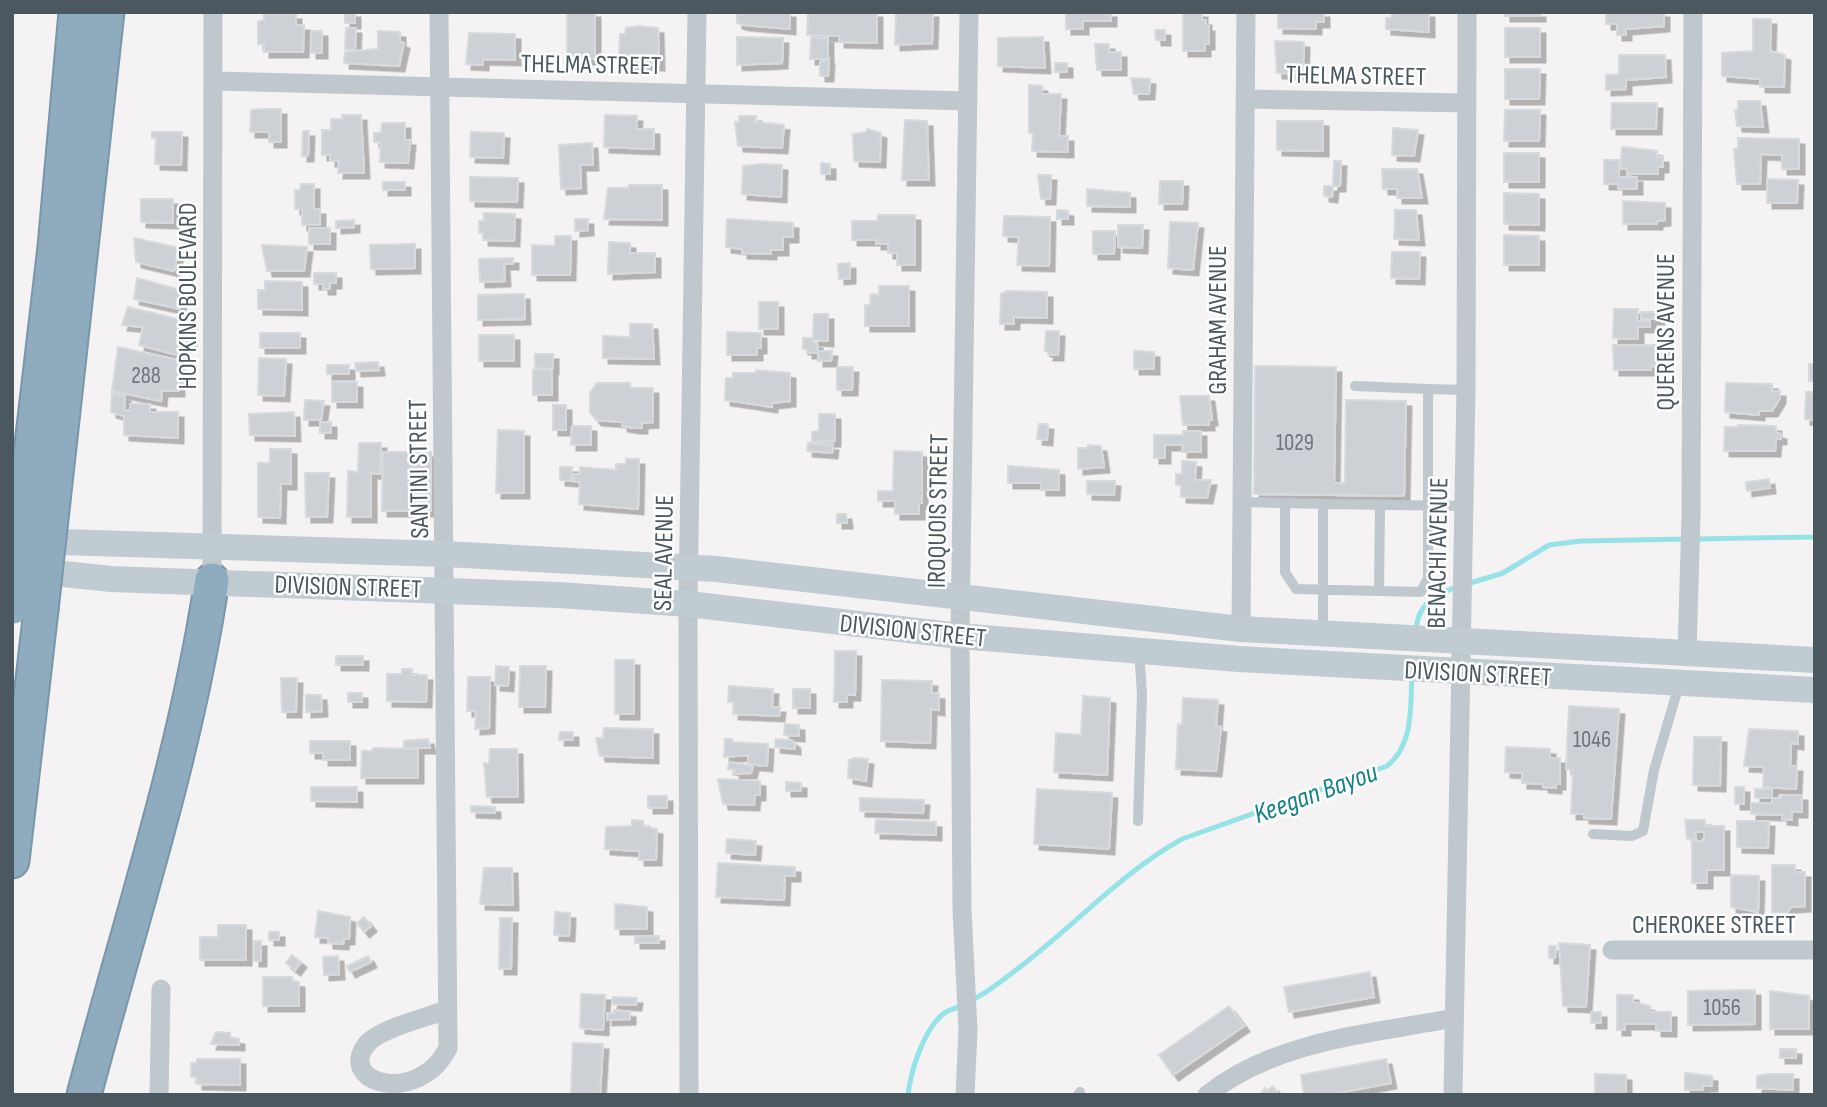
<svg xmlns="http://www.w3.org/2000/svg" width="1827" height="1107" font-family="'Sofia Sans Condensed',sans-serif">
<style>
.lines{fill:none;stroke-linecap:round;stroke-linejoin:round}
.stream{stroke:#95e3e7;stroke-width:5}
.building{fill:#cdd0d4;stroke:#d7dadd;stroke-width:2;filter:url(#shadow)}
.highway-casing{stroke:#7997a9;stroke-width:37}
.lane{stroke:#bfc8cd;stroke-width:10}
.street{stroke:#bfc8cd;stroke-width:19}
.secondary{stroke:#c0cbd2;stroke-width:26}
.highway{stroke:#8eacbd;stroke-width:33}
.highway-bridge-casing{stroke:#7997a9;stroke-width:37;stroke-linecap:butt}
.highway-bridge{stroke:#8eacbd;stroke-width:33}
.labels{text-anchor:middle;stroke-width:5;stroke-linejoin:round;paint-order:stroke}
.number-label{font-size:23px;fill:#6c767c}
.street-label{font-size:26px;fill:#4b585f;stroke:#fff}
.water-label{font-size:28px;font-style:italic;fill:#158288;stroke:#fff}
</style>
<defs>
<filter id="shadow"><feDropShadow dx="5.5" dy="5.5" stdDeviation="0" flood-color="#0004"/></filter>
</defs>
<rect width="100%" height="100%" fill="#f4f2f3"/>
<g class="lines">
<path class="stream" d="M1695 539 1815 537
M1467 584 1503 573 1549 545 1581 541 1686 539
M1416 631C1417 605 1435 593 1458 587
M972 1000C991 991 1008 976 1025 963 1077 923 1124 871 1182 839L1387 766C1414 744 1410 708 1412 676
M908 1095C911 1070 923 1031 943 1014 948 1010 957 1008 963 1005"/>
</g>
<path class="building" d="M345 12H355V23H345Z
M567 12H595V59H567Z
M737 12H790V29L744 25 737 23Z
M808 12H877V43L839 42V36L807 35Z
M896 12H933L932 43 895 45Z
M1111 12V21H1083V29H1066V13L1063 12Z
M1183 12H1202V20H1206V26H1209V44H1205V51H1183Z
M1278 12H1324V22H1316V29L1278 28Z
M1392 12H1429V32L1386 29V18H1392Z
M1505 12H1540V16H1505Z
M1606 12H1664V26L1626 29V35H1617V24H1606Z
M264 14H296V25H304L303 52H264V44H258V22L264 20Z
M1753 19H1771L1770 51 1785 55 1784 87H1760V79L1722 76V53L1753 51Z
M639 26 658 28 659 65H627L625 58H619L620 34H625L626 28Z
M346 28H356L355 50 345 49Z
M1505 28H1540V57H1505Z
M1155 30H1165V40H1156Z
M311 31H322V53H311Z
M378 31 400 32V42L404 43 399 66 344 63 345 52 378 49Z
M469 33 515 34V60L483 59V65L466 64Z
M737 37 783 38 782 63 737 65Z
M1043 37 1045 68 998 66V38Z
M811 38H828V59H810Z
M1275 41 1304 42 1303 74 1277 73Z
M1095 44H1109V52H1121V70H1097Z
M1619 55H1665L1666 77 1626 80V89L1606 90V75L1619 74Z
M829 59 828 76H820V62Z
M1055 63H1067V72H1055Z
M1505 69H1540L1539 99H1505Z
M1131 78 1150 79 1149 94H1134Z
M1029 85 1042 86V94H1061L1059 136H1068V152L1032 151 1033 133H1029Z
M1738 101H1760L1763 127 1737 126 1735 110H1738Z
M1612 103H1657L1656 129H1611Z
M262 109H281V142H269V132H250L251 110Z
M1505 110H1540L1539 141H1504Z
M342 115H361L364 173H338L339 161H330V155H322V130H331V119H342Z
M605 115 637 116 636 129H654V149L604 147Z
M739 116H756L755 122 784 125 782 148 738 146 735 122H739Z
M905 120 927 121 929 180H902Z
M1277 121H1323V151L1277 150Z
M382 123H405V140H410L408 163 380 162 381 142H374V133H381Z
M1393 128 1418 130 1414 156 1392 155Z
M867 129 881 133 880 162 854 161 853 134 866 132Z
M303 131H309L308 156H302Z
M152 132H182L181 165 155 164 156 138H152Z
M471 132 504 133 503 158 470 157Z
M1738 138 1799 139V169H1782V155L1761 154 1760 184H1737L1734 149H1738Z
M592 143 593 165H580L581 188 561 189 559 145Z
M1622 147 1657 151V157H1663V167H1658V174H1627V169H1620Z
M1504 153H1539V182H1504Z
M1604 160H1619V177H1637V189H1618V184H1604Z
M1334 161H1341L1340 186H1333Z
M821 163 830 164V174H821Z
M762 164 782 165 781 197 742 194 743 166Z
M1382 169H1417L1422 198H1397V189H1383Z
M1038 175H1051L1050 199H1041Z
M470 177 518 178 517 202 470 201Z
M1767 179 1798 180 1797 203H1767Z
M1160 181H1183L1182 204H1159Z
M383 182H405V190H383Z
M301 184H314V209H320V225H302V209H295V190H300Z
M629 185H662V220L604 219 608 188H629Z
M1324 186H1333L1332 197 1324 196Z
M1087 189 1130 193V207L1087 206Z
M1504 193 1539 194V225L1504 224Z
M141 199H173V223L141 222Z
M1623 201 1665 203V220L1657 221V224H1623Z
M1057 210 1068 211V219H1057Z
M1395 210H1416L1419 240 1394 239Z
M484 213 515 214 514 241 483 240V233H479V221H484Z
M878 215H915V265H897V253H888V244H876V240H852V221H878Z
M1004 216 1050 217 1049 266 1017 265 1019 237 1003 236Z
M575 219H588V230L575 231Z
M727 219 793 223V237H783V250H771V254L742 253V249L726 247Z
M354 220V227L336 228V221Z
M1170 222 1198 223 1193 270 1168 268Z
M1118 225H1143L1142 248 1118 247Z
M309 228H330V244H309Z
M1093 231H1115L1114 254H1093Z
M1504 235 1539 236V265H1504Z
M555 236H571L570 275H532V245L555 246Z
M134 238 179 248 174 271 136 262Z
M609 242 630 243V253H655V272L608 274Z
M415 244V268L371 269 370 245Z
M262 245 307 247 304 271H267Z
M1392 252H1420L1419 279 1391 278Z
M513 258V264H504L505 281 480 282 479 259Z
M850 263V278L839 279 838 264Z
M314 273H336V283H330V289H323V284H314Z
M137 278 181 290 180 309 134 299Z
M265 281 302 282V310L258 309V290H265Z
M879 286H909V326H865V305H870L871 294 879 295Z
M1007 291 1047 292V318L1014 317V324H1000L1001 294Z
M524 294 525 319 478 320V295Z
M759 302H778V329H759Z
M128 307 182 320 181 356 139 345 143 327 122 325Z
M1614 309H1638L1637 321H1650V327H1638V339L1613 338Z
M1641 312H1659V319H1641Z
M814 314H828V341L813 340Z
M184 320H191V344L184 345Z
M630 324H652L654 359 603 358V336L630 337Z
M1046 331H1059L1058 355H1048L1049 351H1045Z
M727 332 761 333V348H757V355H727Z
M260 333H300V348H260Z
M479 335H514V361H479Z
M803 338H813V343H817L818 353H807V349H803Z
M1613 345H1664L1663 367 1651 366V370H1614Z
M118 347 178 360 179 391H162L161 401 112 391Z
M818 351H832L831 361H818Z
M1134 351 1154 352V369H1134Z
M535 354H553V369L535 368Z
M259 358 286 359 284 396 258 395Z
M378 362 379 370 356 371 355 363Z
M1809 364H1815V381H1809Z
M327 365H349V374H327Z
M1255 366 1336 367 1334 483H1345L1346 400 1406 401 1404 496 1254 494Z
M837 367H853L852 390H837Z
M533 370H552V395H533Z
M756 370 790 373V401L772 403V407L725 400 726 378H733V373H756Z
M332 382H357V402H332Z
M597 383H630V388H653V422L642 423V428H634L622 426V422L596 420 590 412V393Z
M1726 383 1772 384V391H1780V398L1772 411H1759V415L1725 412Z
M1806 392H1815V420L1805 419Z
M112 393 125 396 124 410 130 411V404H150V412H178V438L124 435V416L111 412Z
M1180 396H1209L1212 420H1209V425H1183Z
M305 400 324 401 321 420H304Z
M553 405H566V430H553Z
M294 412 295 436 250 435 249 414Z
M819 414H835V441L812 442V432L819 431Z
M320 422H331V433H320Z
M1039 424H1048L1047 440 1037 439Z
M1738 425 1776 426V433L1781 434V439H1776L1775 451H1724L1725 427H1738Z
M572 426H591V445H571Z
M498 430 524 431V493H496Z
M1183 431H1201V452H1182L1183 445H1165V458H1154V435H1183Z
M359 443H381L380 474 371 473V517H347L348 471 358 472Z
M808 443 833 445 832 453 807 451Z
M1088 445 1101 446 1104 467 1078 469V448H1088Z
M270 449H291V484H281L280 518 258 517V463H270Z
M894 451 922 452V503H919V514H895V501H878V491H893Z
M383 452H431V511H382Z
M626 459H639L638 509 579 504 580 482H574V474H580V467L616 470V464H626Z
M1182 461 1196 462 1195 480H1211L1207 498 1181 497V485H1176V474H1182Z
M1008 466 1059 470V490H1041V483H1008Z
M560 467H572V481L560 480Z
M305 473H329L327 517H306Z
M1769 479 1770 488 1747 491 1746 482Z
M1087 481H1115L1114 495 1087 494Z
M837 514H846L847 523H837Z
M835 651H856L855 695H847V702H834Z
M336 656H363V665H336Z
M615 660H634V714H615Z
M496 666 509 667 508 686 495 685Z
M520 666H546L545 707H519Z
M402 669H412V675H427L426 702 387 701V674H402Z
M468 677H490L489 728 475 729 476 711H467Z
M281 678H297L296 712H282Z
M882 680 932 681 931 693 939 694V710L931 709 930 743 881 741Z
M729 686 773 689 772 707H780L779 716 733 714 734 702H728Z
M793 689H810V708H793Z
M348 693H362V702H348Z
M306 695H321L322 711 306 712Z
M1083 696 1110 698 1107 775 1054 772 1056 733 1081 735Z
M1183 698 1218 700 1216 726 1221 727 1216 771 1176 769 1178 724 1182 725Z
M1569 706 1619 709 1611 819 1584 818V814H1571L1573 770 1566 769Z
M785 724 799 725V736L784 735Z
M604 728 653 729V758L600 756 596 738H603Z
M1749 729 1798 731V744L1791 743 1790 766H1797L1796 789 1763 787 1764 767 1744 766Z
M560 732H573V740H559Z
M1694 737H1721L1720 786 1693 785Z
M428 739 430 748H404V741Z
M725 739H732V742L768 744 767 766 748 764V755L724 757Z
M776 739 791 740 795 743V749L775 747Z
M310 741H350V760H323V753H310Z
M1506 747 1550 749V758H1560V784H1556V788L1543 787V784L1522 783V773L1505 772Z
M373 748 418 749V778H361L362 751H373Z
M490 749H517L518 797H487L484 763 489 764Z
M854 758 868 759 866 781 848 778 849 760Z
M729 762 753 766 751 773 734 774 735 770 728 769Z
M718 779 760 781V795H755L754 805 723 804Z
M786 782 801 783V791H786Z
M311 787H357V802L311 801Z
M1735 787H1744V804H1735Z
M1037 789 1112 793 1109 849 1034 844Z
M1755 789H1772V798H1755Z
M1781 795H1802V812H1792V820L1782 819V815L1751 814V803H1772V798H1781Z
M648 796H667V808H648Z
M860 798 924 800 923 813 860 811Z
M471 806 495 807V813L471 812Z
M632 820 643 821V826L657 829 656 860H639V851L605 849 606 827 632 826Z
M876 820 936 822V835L875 833Z
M1685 820H1705V826H1724V870H1707V883H1692V841H1704V832H1695L1696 839H1687Z
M1737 821H1769L1768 848 1737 847Z
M727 839 756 841 755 855 726 853Z
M718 863 795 867V876H785L784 900 716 897Z
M1772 865H1795V872H1805V906L1791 907 1787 913H1772Z
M484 868H512L513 905 480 904Z
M1731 875 1759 876 1758 912 1731 907Z
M615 904 647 907V929H615Z
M318 911 350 917 349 939H344L343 944 328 943V938L315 937Z
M555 912 570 913 569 936 554 935Z
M364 917 371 926 364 932 357 923Z
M500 918H512L511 969H499Z
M218 925H246V960H200V937H218Z
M269 932H279V940H269Z
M635 936H659V943H635Z
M254 941H261V961H254Z
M1559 943 1590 945 1586 1007 1563 1006Z
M1549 946H1556L1555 958H1549Z
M292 955 301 962 295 970 286 963Z
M338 956 339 974 324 975 323 957Z
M368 956 371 962 350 972 347 966Z
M1370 972 1374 997 1289 1012 1284 987Z
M263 977H292V981L299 982V1006H263Z
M1755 990V1024L1688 1025V991Z
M1770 991 1809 996V1029H1770Z
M581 994 605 995 603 1030 580 1028Z
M1617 995H1633V1002L1650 1006V1012H1671V1031H1656V1024H1625V1030H1617Z
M613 997 637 998 636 1005 612 1004Z
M1229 1006 1244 1026 1173 1075 1159 1055Z
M614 1010 630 1012V1019L607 1020V1013H614Z
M1591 1012H1601V1023H1591Z
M216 1032 230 1033V1038L239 1039V1045L211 1044Z
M573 1043 603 1044 600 1095H571Z
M1780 1049H1796V1058H1780Z
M197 1059H240V1085L197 1084V1077H191V1063H197Z
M1386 1059 1391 1083 1328 1095H1304L1301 1075Z
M1685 1073 1712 1076V1086H1703V1090H1685Z
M1595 1074 1626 1075V1095H1595Z
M1769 1074H1793V1090L1757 1088V1076Z
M1273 1086 1279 1095H1260L1265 1088 1267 1091Z"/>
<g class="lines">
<defs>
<path id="highway" d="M12 861 41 610
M84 1095C129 924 186 755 212 580"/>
</defs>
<use href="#highway" class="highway-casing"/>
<path class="lane" d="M1355 386 1428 389
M1242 502 1285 503V572L1296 589 1421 592 1428 578V389L1466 390
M1285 503 1323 504
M1379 591 1380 505
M1323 632V504L1462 506
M1138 821 1142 694 1139 651
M1593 834 1632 836 1643 831 1654 770 1679 685
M1078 1095 1080 1092"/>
<path class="street" d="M439 12 448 1048C419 1106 337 1084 366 1045 378 1029 428 1017 447 1010
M214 81 968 101
M1245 99 1467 103
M212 580 213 12
M1241 629 1246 12
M1687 652 1691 517 1693 12
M1612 950H1815
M159 1095 161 989
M689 1095 688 604 697 12
M965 1095 968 1030 962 909 960 636 969 12
M1207 1095C1276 1040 1370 1034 1454 1018
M1453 1095 1466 390 1467 12"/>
<path class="secondary" d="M29 541 445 554 716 569 1241 629 1815 660
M26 570 111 579 559 595 688 604 960 636 1239 659 1815 690"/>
<use href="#highway" class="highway"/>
<defs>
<path id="highway-bridge" d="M13 607 55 247 76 12
M41 610 107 12"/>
</defs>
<use href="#highway-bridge" class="highway-bridge-casing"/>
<use href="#highway-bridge" class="highway-bridge"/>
</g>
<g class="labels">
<g class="number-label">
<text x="146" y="383">288</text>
<text x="1295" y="450">1029</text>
<text x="1592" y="747">1046</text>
<text x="1722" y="1015">1056</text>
</g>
<g class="street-label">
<text transform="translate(591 64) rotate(1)" y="9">THELMA STREET</text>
<text transform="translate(1356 75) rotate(1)" y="9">THELMA STREET</text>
<text transform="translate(187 296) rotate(-90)" y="9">HOPKINS BOULEVARD</text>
<text transform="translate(1217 320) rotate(-90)" y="9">GRAHAM AVENUE</text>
<text transform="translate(1665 332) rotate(-90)" y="9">QUERENS AVENUE</text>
<text transform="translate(418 469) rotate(-91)" y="9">SANTINI STREET</text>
<text transform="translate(937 511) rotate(-89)" y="9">IROQUOIS STREET</text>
<text transform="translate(663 553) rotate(-89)" y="9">SEAL AVENUE</text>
<text transform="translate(1437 553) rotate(-89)" y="9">BENACHI AVENUE</text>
<text transform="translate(348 586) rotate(2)" y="9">DIVISION STREET</text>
<text transform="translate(913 630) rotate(6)" y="9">DIVISION STREET</text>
<text transform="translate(1478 673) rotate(3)" y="9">DIVISION STREET</text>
<text x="1714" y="933">CHEROKEE STREET</text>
</g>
<g class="water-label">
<text transform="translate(1315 792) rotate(-20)" y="10">Keegan Bayou</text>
</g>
</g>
<rect width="1827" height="1107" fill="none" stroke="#4b585f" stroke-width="28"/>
</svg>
